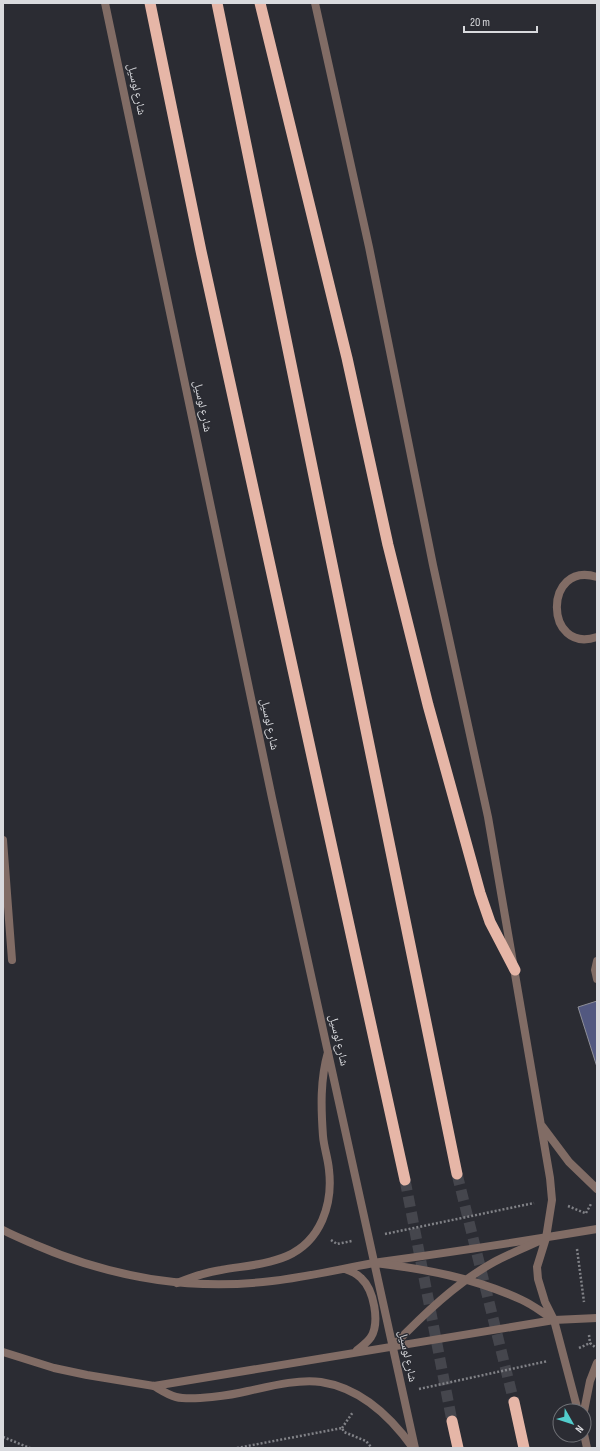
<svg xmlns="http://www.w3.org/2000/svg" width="600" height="1451" font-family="'Sofia Sans Condensed','Noto Naskh Arabic',sans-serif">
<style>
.building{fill:#525880;stroke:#8e8f97}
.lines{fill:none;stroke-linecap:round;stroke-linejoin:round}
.trunk-tunnel{stroke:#45464d;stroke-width:11;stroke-dasharray:11 5.5;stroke-linecap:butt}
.path{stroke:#818287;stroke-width:2.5;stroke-dasharray:2 2;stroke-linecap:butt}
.service{stroke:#816c65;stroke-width:8}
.minor{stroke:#816c65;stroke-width:8}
.tertiary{stroke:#816c65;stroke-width:8}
.trunk{stroke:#e6b6a7;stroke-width:11}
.labels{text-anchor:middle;stroke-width:3;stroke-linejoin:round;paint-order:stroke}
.street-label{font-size:12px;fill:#d9dade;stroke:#2b2c33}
</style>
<rect width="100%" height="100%" fill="#2b2c33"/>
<path class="building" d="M597 1001V1067L578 1007Z"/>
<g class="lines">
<path class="trunk-tunnel" d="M457 1174 514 1402
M405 1180 452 1421"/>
<path class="path" d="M568 1206 585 1213
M586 1213 591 1204
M385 1234 534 1203
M331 1240 337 1244 352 1241
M577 1249 584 1302
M589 1335 590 1343 595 1347
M579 1348 590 1343
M419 1389 548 1361
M342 1428 353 1412
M3 1437 30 1448
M237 1448 342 1428 344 1432 366 1441 372 1448"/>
<path class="service" d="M3 840 12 960
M597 961 595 970 597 979"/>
<path class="minor" d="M597 577C543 560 544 655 597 637
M3 1230C14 1236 25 1240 36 1245 110 1277 191 1291 272 1281 308 1277 344 1268 380 1262 452 1252 525 1241 597 1229
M345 1269C351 1271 357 1274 361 1278 374 1290 380 1322 371 1337 367 1343 362 1346 357 1350
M3 1352 54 1368 87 1375 154 1386 554 1320 597 1318"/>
<path class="tertiary" d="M105 3 272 798 415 1448
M315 3 369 247 433 565 488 817 550 1178 552 1200 546 1238 537 1267 538 1279 545 1302 554 1320 578 1411
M542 1126 569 1162 597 1189
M375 1263C425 1269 475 1278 522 1300 533 1305 543 1313 553 1319
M177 1283C192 1277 206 1272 221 1270 243 1266 266 1265 287 1256 321 1241 333 1204 329 1170 328 1158 324 1148 323 1136 321 1108 320 1080 328 1052
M393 1346C423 1315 456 1283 494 1262 511 1253 529 1246 546 1238
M154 1386C161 1390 168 1395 176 1397 192 1401 232 1395 248 1391 271 1386 298 1379 321 1382 360 1388 391 1417 413 1448
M584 1411 590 1381 597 1363
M584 1434 587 1448"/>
<path class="trunk" d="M150 3 201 251 405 1180
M217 3 457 1174
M260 3 347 358 388 545 428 705 480 893 490 922 515 970
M514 1402 524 1448
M452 1421 458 1448"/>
</g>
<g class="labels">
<g class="street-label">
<text transform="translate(137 89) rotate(78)" y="4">شارع لوسيل</text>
<text transform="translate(203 406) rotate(78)" y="4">شارع لوسيل</text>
<text transform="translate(270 724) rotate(78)" y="4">شارع لوسيل</text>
<text transform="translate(339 1040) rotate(77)" y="4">شارع لوسيل</text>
<text transform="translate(408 1356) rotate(78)" y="4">شارع لوسيل</text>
</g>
</g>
<rect width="600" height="1451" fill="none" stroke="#d9dade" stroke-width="8"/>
<g transform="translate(572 1423) rotate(129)"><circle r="19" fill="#2b2c33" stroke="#717277"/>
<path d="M0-3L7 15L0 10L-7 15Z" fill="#52cdcd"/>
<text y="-6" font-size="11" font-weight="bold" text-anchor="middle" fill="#d9dade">N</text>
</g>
<path d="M464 26v6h73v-6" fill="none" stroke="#d9dade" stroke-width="2"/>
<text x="470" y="26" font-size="12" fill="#d9dade" stroke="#2b2c33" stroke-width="3" paint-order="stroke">20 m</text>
</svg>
